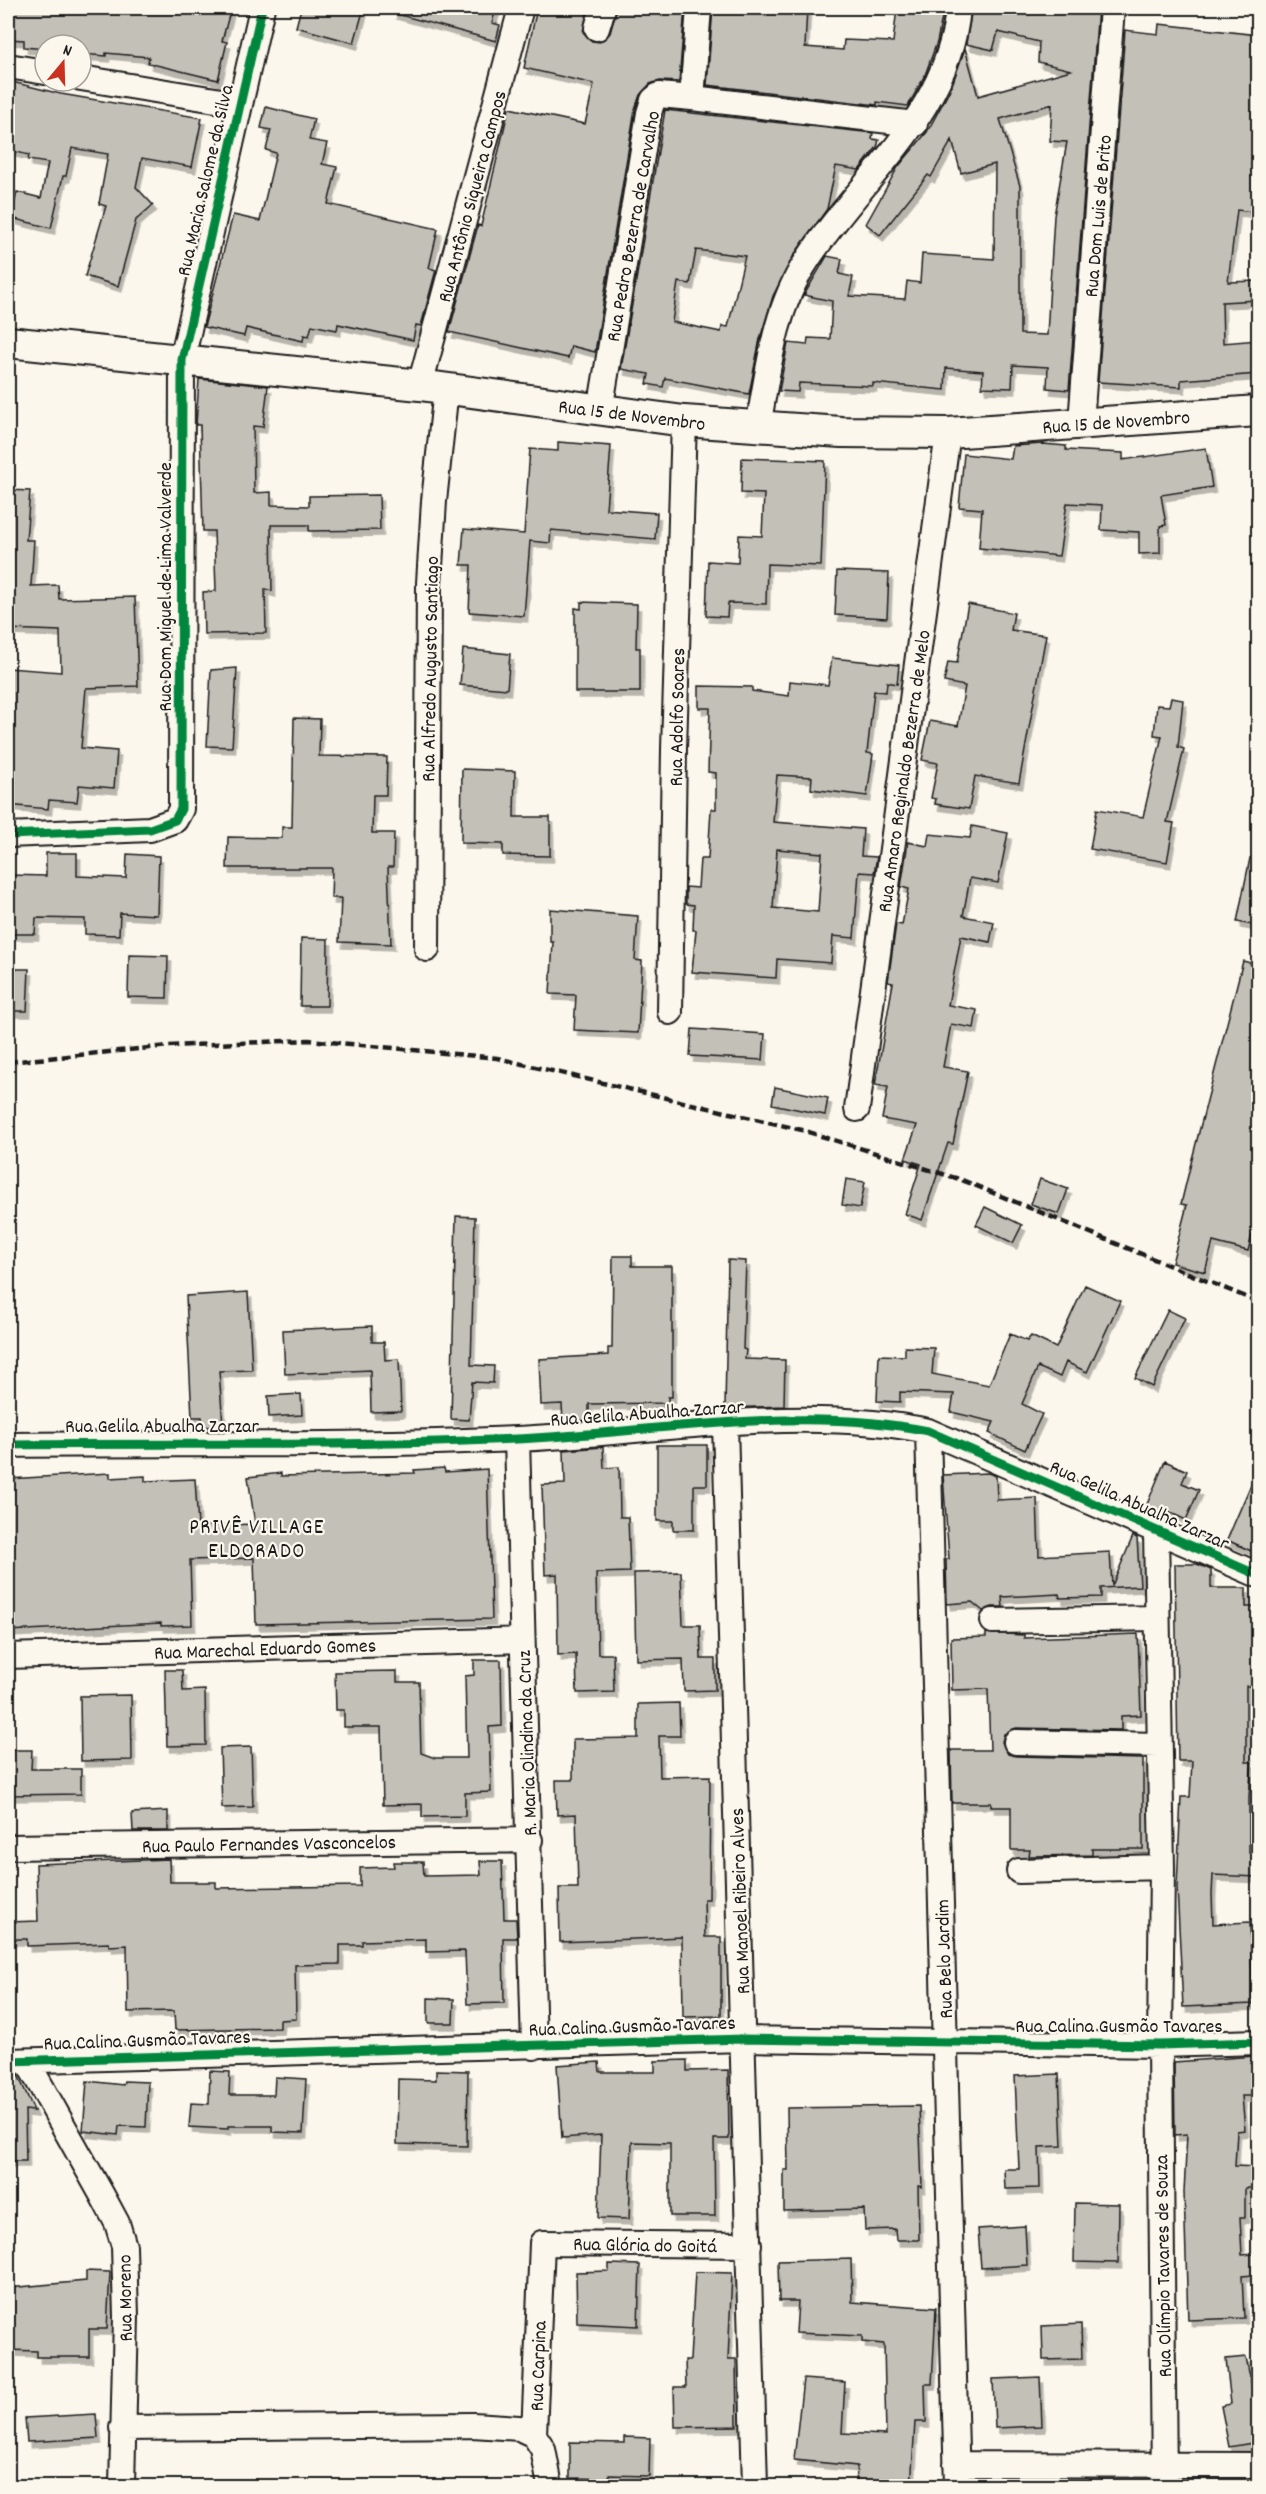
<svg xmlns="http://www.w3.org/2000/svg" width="1266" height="2494" font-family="Dekko,sans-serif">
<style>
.building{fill:#c3c0b8;stroke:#1c1c1c;stroke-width:1.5;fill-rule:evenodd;filter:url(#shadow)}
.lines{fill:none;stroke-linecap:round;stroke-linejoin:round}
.minor-casing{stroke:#1c1c1c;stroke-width:28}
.major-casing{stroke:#1c1c1c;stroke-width:34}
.minor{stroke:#fbf7ec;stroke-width:24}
.major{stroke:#fbf7ec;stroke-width:30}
.rail{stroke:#1c1c1c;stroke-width:4.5;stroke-dasharray:9 4.5;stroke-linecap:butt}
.cycleway-casing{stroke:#fbf7ec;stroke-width:13}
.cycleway{stroke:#00873e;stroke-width:9}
.labels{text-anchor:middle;stroke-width:4.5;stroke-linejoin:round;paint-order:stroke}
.street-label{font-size:20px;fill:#1c1c1c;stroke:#fbf7ec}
.neighbourhood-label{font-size:21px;letter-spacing:1.5px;fill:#1c1c1c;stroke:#fbf7ec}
</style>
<defs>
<filter id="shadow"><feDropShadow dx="3.5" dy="6" stdDeviation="0" flood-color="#0004"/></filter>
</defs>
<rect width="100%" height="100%" fill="#fbf7ec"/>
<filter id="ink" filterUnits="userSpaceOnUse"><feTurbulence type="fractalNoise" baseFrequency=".0167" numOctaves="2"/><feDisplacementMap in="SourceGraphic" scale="12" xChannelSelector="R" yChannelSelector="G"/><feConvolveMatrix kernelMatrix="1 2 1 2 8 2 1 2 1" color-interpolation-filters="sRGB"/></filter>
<g filter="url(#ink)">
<path class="building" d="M8 8H231L222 41 227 42 218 80 148 63 149 57 106 53V56L81 54V45H45V49L24 47V40L8 39Z
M301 8H364L354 43 296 27Z
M394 8H496L492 23 500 25 496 41 393 13Z
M537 8H588L583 32 592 41 600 42 610 33 617 8H685L679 82 660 81 650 84 640 95 635 109 595 352 571 346 568 358 449 332 478 225 481 226 509 108 585 124 594 84 524 68Z
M713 8H807L805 47 843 50 844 40 893 42 897 8H944L937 42 925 75 908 106 877 102V105L707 85Z
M972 8H1098L1069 390 1047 388 1048 367 1013 365 1012 388 982 387 983 371 946 368 945 390 873 383V386L799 383 798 392 779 391 788 343 807 345 808 338 830 339 832 301 804 295 827 256 842 259 839 274 853 277 849 296 905 299 907 281 920 283 922 254 994 259 995 164 961 173 952 140 931 177 928 175 880 235 866 224 898 167 927 132 951 88 965 48 978 96 1071 70 1038 62 1039 42 998 32 993 50 966 44ZM1052 104 1050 141 1067 142 1054 216 1047 335 1020 334V186L1000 119Z
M1159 24 1258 35V116L1251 166 1258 167V170L1253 212 1237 210 1228 282 1258 281V300L1222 302 1223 343 1258 340V374L1181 380V387L1098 382 1125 30 1158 34Z
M8 81 61 94 202 118 192 167 142 158 136 187 153 205 136 220 118 286 85 276 106 206 99 204 108 154 72 148 66 176H63L51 228 11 218 17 192 41 198 48 163 28 160 29 155 8 150Z
M266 107 314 119 309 140 327 143 322 164 337 167 328 204 438 229 429 268 436 270 421 326 416 325 413 340 338 324 337 330 312 325 309 336 304 335 303 341 246 328 244 336 204 327 233 215 260 221 276 153 266 150 271 130 261 128Z
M665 110 873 133 872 139 879 140 877 147 859 170 836 166 827 209 794 255 773 296 760 339 749 394 665 378 663 387 647 384 649 374 621 369ZM696 250 745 256 728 327 722 326 721 332 672 322 678 282 690 284Z
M199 379 268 386 263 427 253 426 254 493 271 492V505L309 506V496L379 495 380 530 309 531V525H271L272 591 265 589 266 633 204 634 203 592 216 591 214 531H203L200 425H196Z
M558 442 611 446 606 509 657 513 655 539 551 530 550 543 530 541 524 616 469 612 471 565H461L464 529 524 534 530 449 558 451Z
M1043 444 1066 446V450L1123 453V460L1206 448 1212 487 1161 495 1166 525 1160 526V553L1139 554V532L1101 530 1102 505 1067 503 1059 556 979 548 982 509 959 507 964 454 1011 459 1013 446Z
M742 458 825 461 821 566 767 564 766 604 728 603 727 617 706 616 708 561 738 563 739 535 762 536 764 494 741 493Z
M8 490 30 491 26 540H34L31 586 58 585 59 599 135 597 138 686 86 688 81 748 117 751 114 788 79 785 77 802 49 800 48 809 8 805V668L61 672 60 631 8 629Z
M837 571 889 573 887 618 835 615Z
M581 602 637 604 636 648H640V692H575V608L581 609Z
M968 604 1014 613 1011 630 1046 635 1019 783 975 776 969 809 935 804 936 799 931 798 938 763 922 760 930 721 958 726 965 686 944 682 948 662 957 663Z
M463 649 510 654 507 689 460 685Z
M832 658 899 665 897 684 887 682 886 692 874 691 867 753 873 754 867 796 811 789 812 777 777 775 773 822 863 829 861 856 877 857 874 873 859 872 854 938 833 936 831 963 777 959 776 978 692 972 696 930H693L694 905 686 904V887L698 888 700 859H708L711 809H716V773L708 772 710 708H699V686L752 687V691L789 696 790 681 828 685ZM777 849 822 853 818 912 773 908Z
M237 668 232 747 207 746 211 670Z
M1171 698 1183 700 1178 747 1184 749 1167 822 1174 823 1167 862 1090 849 1097 809 1143 817 1162 736 1154 735 1157 705 1169 706Z
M294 718 320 719 319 756 387 757 386 795H373L372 833H394L393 867H388L391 944 339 942 341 898H331L332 868H227L228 837 282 838V827H292Z
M462 769 515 771 514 817H550V856L503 855V844L461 843Z
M972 826 1008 833 998 883 970 878 963 916 994 922 990 942 961 936 948 1005 977 1010 974 1028 951 1024 943 1067 968 1071 953 1144 948 1143 922 1220 905 1214 921 1164 905 1159 917 1125 882 1119 888 1087 875 1085 893 983 888 982 896 924 902 925 909 889 901 887 908 842 927 846 929 834 970 838Z
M46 853H77V876L126 878 127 854 159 856 157 915 120 913 119 935 85 934V919L36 918 35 934H8V875L46 876Z
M1250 858 1258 859V926L1237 922Z
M550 909 638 916 635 960 642 961 638 1033 574 1030 576 995 550 994 553 942H550Z
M301 938 328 939 327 1006H300Z
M129 955 168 956 167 998 128 997Z
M1243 961 1258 965V1211L1248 1251 1213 1242 1205 1272 1172 1263 1187 1205 1181 1204 1191 1163Z
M8 969H29L27 1011H8Z
M692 1029 765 1034 763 1060 690 1056Z
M775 1087 828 1098 825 1115 772 1104Z
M846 1179 865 1182 860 1208 842 1205Z
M1040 1179 1068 1189 1059 1214 1031 1204Z
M985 1207 1022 1225 1013 1243 976 1225Z
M456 1216 475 1217 471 1365 494 1366 493 1383 472 1382 469 1420 451 1419Z
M613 1256H632V1266H672V1397H668V1403L589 1404V1420L563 1422 562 1404 541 1405 539 1359 608 1355V1348H612Z
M728 1260 746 1261 743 1349 746 1350 745 1359 785 1360 784 1406 725 1408Z
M1085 1285 1120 1301 1087 1372 1066 1362 1060 1377 1038 1367 1022 1404 1042 1414 1025 1450 989 1433 994 1422 951 1412 954 1394 900 1392V1402L877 1401 879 1355 905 1356V1347L934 1348 932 1374 989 1385 1010 1334 1027 1341 1031 1336 1056 1348Z
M248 1292 252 1370 219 1371 223 1426 202 1427V1417H192L186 1296Z
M1168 1310 1185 1318 1152 1387 1135 1378Z
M372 1326V1342H384L385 1360 399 1359 401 1411 371 1412 370 1370 285 1374 283 1330Z
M301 1394 302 1415 269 1417 268 1396Z
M657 1445H707V1485H694V1530H673V1521H657Z
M603 1447 604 1468 619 1467 620 1517H628L630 1572 596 1573 598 1654H613L614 1692 577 1693 576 1654 558 1655 557 1574 545 1575 542 1485 565 1484 564 1450Z
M1165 1461 1187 1471 1182 1483 1199 1490 1186 1520 1169 1512 1167 1518 1145 1509Z
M444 1468 445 1472 487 1469 492 1619 256 1624 254 1558 190 1560 192 1625 161 1626V1623L8 1631V1479L110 1473V1478L145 1476V1481L195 1479 198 1526 255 1524 248 1477 281 1473V1476L415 1473 414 1470Z
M1258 1468V1554L1227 1540Z
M988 1473 996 1476 997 1500 1037 1498 1039 1556 1110 1552 1112 1586 1133 1536 1137 1538 1140 1586 1101 1588V1597L1060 1598 1059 1594 1002 1597 1003 1607H992L983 1611 972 1602 947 1604 946 1559H949L943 1475Z
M1175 1564H1197L1211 1570V1588H1246V1607H1258V1686H1246V1762H1252L1249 1796V1853L1258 1854V1877L1213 1875 1212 1894 1213 1924 1250 1922 1253 2004 1183 2007 1177 1887 1181 1797H1190L1192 1761H1178Z
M681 1572 683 1625H700L701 1659H715V1690L684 1691 683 1659 636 1660 634 1573Z
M986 1633 1024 1635V1638L1138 1634 1141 1715 1121 1716V1730L1016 1728 1004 1734 1002 1742 1008 1754 1016 1756 1143 1759V1849H1092V1855L1029 1856 1030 1850H1011V1807H991V1803H952L951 1750H990L988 1689 952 1690 951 1638 986 1637Z
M474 1660H501L502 1726 489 1727 491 1792 465 1793V1816L422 1817V1804L383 1805 381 1727H344V1710H336L335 1672 397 1671V1682H419L421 1753 435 1758H467L465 1676 474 1675Z
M165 1670H182L183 1691 205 1690 206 1745 167 1746Z
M131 1695 132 1760 81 1761 80 1696Z
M679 1703 680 1736H659L660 1777 710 1776 709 1899H704L705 1937H721V2016L683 2017 682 1937 560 1942 559 1888H578L576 1814 557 1815 556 1780H573V1739L638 1738V1704Z
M251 1747 253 1807 222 1808 220 1748Z
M8 1750H32L31 1769H81V1794L8 1795Z
M168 1811V1831H133L132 1813Z
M169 1859 170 1882H216V1888L360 1886V1868L394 1867 393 1862H423L424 1876 481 1875 480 1861H502L504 1919H516L517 1938H503L504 2003 467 2004 465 1951 426 1952V1939L362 1941V1945H340V1964L295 1965 296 2019 280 2020V2028L175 2030 174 2011 128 2012 127 1945 109 1946V1943L27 1946V1939H8V1922L38 1921 36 1864Z
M428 1998 454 1999 453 2023H428Z
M1255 2056V2096H1242L1245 2130 1237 2131 1235 2166 1258 2167V2188H1245V2217H1240L1242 2255 1254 2254V2275L1242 2276 1244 2318 1188 2320 1184 2192 1187 2134 1175 2135 1174 2062Z
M687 2060V2071L728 2070 729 2139H714L715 2216H670V2143L632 2142 629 2219 598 2218 601 2135 562 2138 557 2065 599 2062 600 2072H655V2061Z
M436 2070 468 2071 467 2146 397 2144 398 2079 436 2080Z
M210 2071 230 2072 229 2095H274L275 2077 306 2079 303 2133 272 2132V2126H228V2129L189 2127 191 2103 209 2104Z
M1059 2074 1062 2146 1039 2147 1040 2188 1005 2189 1004 2169H1019L1015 2076Z
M8 2075H18L34 2111 25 2110 26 2161H8Z
M87 2081 123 2085 124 2081 148 2082 146 2127 119 2126 118 2135 83 2131Z
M919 2106 922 2187 918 2186 919 2240H896L895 2229 865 2230 864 2209 784 2211V2170H788L787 2108Z
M1075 2203 1119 2204 1118 2263 1074 2262Z
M1025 2226 1027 2265 981 2268 978 2229Z
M851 2259 852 2302 936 2308 932 2384H925L926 2422H915L911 2487 856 2485 857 2466 794 2460 803 2379 845 2382 842 2433 886 2435 884 2344 862 2342V2336L796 2333 798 2301H779L778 2261Z
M609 2264 640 2265 638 2326 577 2323 576 2272 609 2271Z
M86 2271 110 2272 107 2329H89V2357H37V2351L8 2350V2288L86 2281Z
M695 2272 732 2273 728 2359H736L737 2426 675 2427 674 2387H686L685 2360H690Z
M1081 2324 1082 2359 1043 2360 1042 2326Z
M1246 2357 1258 2419V2442L1229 2447 1221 2406 1231 2404 1226 2359Z
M1040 2377 1042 2426 995 2428 993 2379Z
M96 2414 98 2438 27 2442 25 2418Z
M624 2437 650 2438 649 2476 609 2475V2479L570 2478V2442L624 2443Z"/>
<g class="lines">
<defs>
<path id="minor" d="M597 28 603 8
M8 66 45 72
M81 78 240 104
M692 98 915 124
M420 385 521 8
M600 411 649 113 653 100 659 95 692 98 699 8
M1081 423 1112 8
M758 427C768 372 774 310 806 262 860 177 949 115 958 8
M8 835 150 829 175 820 181 809 182 360 262 8
M427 949 429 583 434 501 446 389
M670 1012 674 749 684 421
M857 1109 948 433
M725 1424 755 2486
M928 1431 957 2486
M517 1439 534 2047
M8 1445C177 1443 348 1447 517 1439 648 1433 800 1404 928 1431L1258 1575
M1156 1532 1162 1867 1160 2045 1164 2486
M993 1621 1157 1618
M8 1656 522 1640
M1016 1742 1159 1745
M8 1847 530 1840
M1019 1871 1162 1867
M8 2061 743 2039 1160 2045 1258 2042
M27 2061 102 2195 117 2223 124 2246 126 2316 122 2486
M122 2428 473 2425 519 2428 534 2435
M956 2464 1258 2465
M550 2486 543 2449 534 2435 542 2243 749 2245"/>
<path id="major" d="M8 342 420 385 684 421 841 432 948 433 1258 411"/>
</defs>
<use href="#minor" class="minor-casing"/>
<use href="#major" class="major-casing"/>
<use href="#minor" class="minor"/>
<use href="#major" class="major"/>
<path class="rail" d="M8 1062 169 1046 309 1040 497 1058 802 1130 962 1180 1258 1302"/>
<defs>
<path id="cycleway" d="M8 835 150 829 175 820 181 809 182 360 262 8
M8 1445C177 1443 348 1447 517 1439 648 1433 800 1404 928 1431L1258 1575
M8 2061 743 2039 1160 2045 1258 2042"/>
</defs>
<use href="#cycleway" class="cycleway-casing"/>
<use href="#cycleway" class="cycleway"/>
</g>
</g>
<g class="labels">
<g class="street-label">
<text transform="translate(204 180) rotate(-77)" y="7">Rua Maria Salome da Silva</text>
<text transform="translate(471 196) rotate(-75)" y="7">Rua Antônio Siqueira Campos</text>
<text transform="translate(1097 216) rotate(-85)" y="7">Rua Dom Luis de Brito</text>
<text transform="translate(632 226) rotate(-80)" y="7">Rua Pedro Bezerra de Carvalho</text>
<text transform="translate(632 414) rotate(7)" y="7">Rua 15 de Novembro</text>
<text transform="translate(1116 421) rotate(-4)" y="7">Rua 15 de Novembro</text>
<text transform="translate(164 587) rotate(-90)" y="7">Rua Dom Miguel de Lima Valverde</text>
<text transform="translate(429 669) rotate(-89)" y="7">Rua Alfredo Augusto Santiago</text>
<text transform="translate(676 717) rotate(-89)" y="7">Rua Adolfo Soares</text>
<text transform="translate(903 771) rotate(-82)" y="7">Rua Amaro Reginaldo Bezerra de Melo</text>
<text transform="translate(647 1412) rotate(-4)" y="7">Rua Gelila Abualha Zarzar</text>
<text x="162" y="1432">Rua Gelila Abualha Zarzar</text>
<text transform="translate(1140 1504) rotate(24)" y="7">Rua Gelila Abualha Zarzar</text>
<text transform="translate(265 1648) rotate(-2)" y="7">Rua Marechal Eduardo Gomes</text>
<text transform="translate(526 1743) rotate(-92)" y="7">R. Maria Olindina da Cruz</text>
<text transform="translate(269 1843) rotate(-1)" y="7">Rua Paulo Fernandes Vasconcelos</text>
<text transform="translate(739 1901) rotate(-92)" y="7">Rua Manoel Ribeiro Alves</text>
<text transform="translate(943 1959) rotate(-92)" y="7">Rua Belo Jardim</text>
<text transform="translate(632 2025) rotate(-2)" y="7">Rua Calina Gusmão Tavares</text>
<text x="1119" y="2032">Rua Calina Gusmão Tavares</text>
<text transform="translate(147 2039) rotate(-2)" y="7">Rua Calina Gusmão Tavares</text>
<text transform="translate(645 2244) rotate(1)" y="7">Rua Glória do Goitá</text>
<text transform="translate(1162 2266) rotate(-91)" y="7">Rua Olímpio Tavares de Souza</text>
<text transform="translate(124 2298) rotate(-91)" y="7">Rua Moreno</text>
<text transform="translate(537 2366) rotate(-88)" y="7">Rua Carpina</text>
</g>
<g class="neighbourhood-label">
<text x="257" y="1533">PRIVÊ VILLAGE<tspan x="257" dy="24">ELDORADO</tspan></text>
</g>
</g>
<rect width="1266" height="2494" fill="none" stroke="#fbf7ec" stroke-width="30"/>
<rect x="15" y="15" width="1236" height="2464" fill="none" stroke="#1c1c1c" stroke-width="2" filter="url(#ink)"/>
<g transform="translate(63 63) rotate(19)"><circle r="28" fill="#fbf7ec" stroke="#a29f99" stroke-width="1.5"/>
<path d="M0-4.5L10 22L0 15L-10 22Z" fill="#c8321e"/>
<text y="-9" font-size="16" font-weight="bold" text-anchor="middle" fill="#1c1c1c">N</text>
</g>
</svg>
